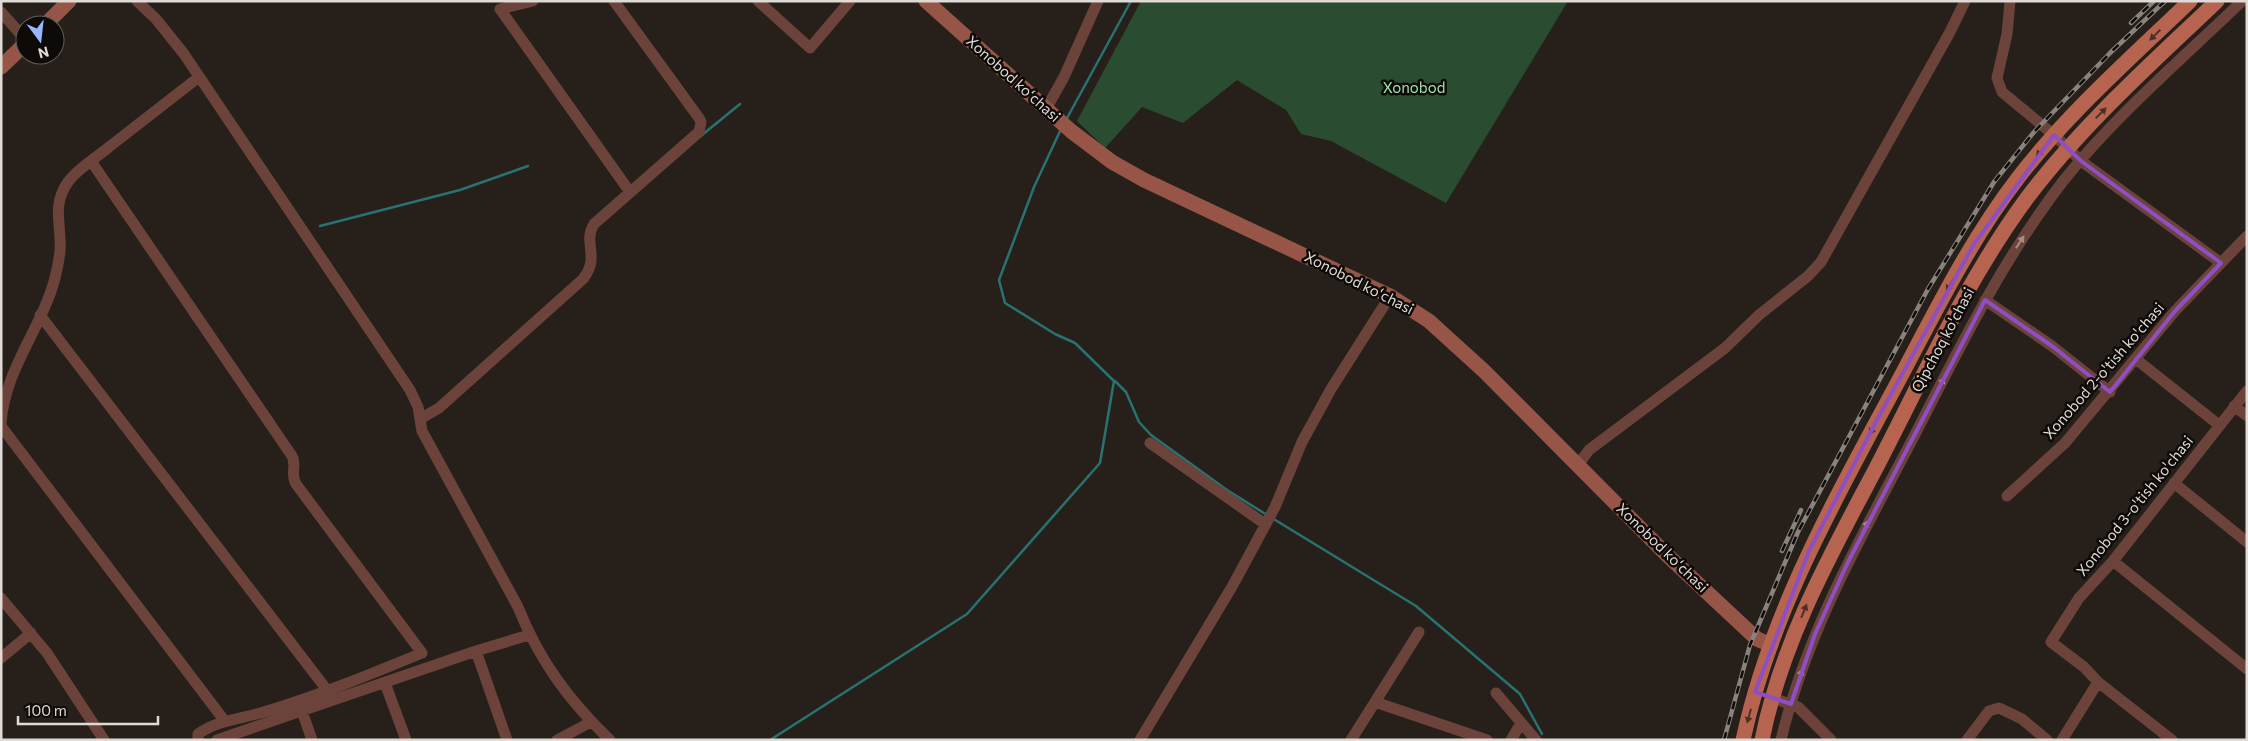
<svg xmlns="http://www.w3.org/2000/svg" width="2248" height="741" font-family="Commissioner,sans-serif">
<style>
.green{fill:#2a4d31}
.lines{fill:none;stroke-linecap:round;stroke-linejoin:round}
.stream{stroke:#287272;stroke-width:2.5}
.street{stroke:#6c433a;stroke-width:11}
.secondary{stroke:#965547;stroke-width:15}
.primary{stroke:#b66350;stroke-width:15}
.rail-casing{stroke:#89837e;stroke-width:4.5}
.rail{stroke:#0d0a08;stroke-width:2.5;stroke-dasharray:8;stroke-linecap:butt}
.oneway{fill:#512e25}
.oneway2{fill:#a68e88}
.marked{fill:none;stroke:#8f4fc4;stroke-width:4;stroke-linejoin:round}
.labels{text-anchor:middle;stroke-width:5;stroke-linejoin:round;paint-order:stroke}
.street-label{font-size:15px;fill:#dfdad6;stroke:#0d0a08}
.park-label{font-size:15px;fill:#9fe2ab;stroke:#0d0a08}
</style>
<rect width="100%" height="100%" fill="#27201a"/>
<path class="green" d="M1141 1H1568L1446 203 1331 141 1301 134 1286 110 1237 80 1183 123 1142 107 1105 148 1077 121Z"/>
<g class="lines">
<path class="stream" d="M1066 120 1131 1
M702 135 740 104
M320 226 460 190 528 166
M1115 381 1126 392 1139 422 1151 435 1227 490 1267 515
M1272 518 1416 606 1520 694 1542 734
M770 740 967 614 1100 463 1114 381 1075 343 1055 334 1005 303 999 280 1034 187 1061 129"/>
<path class="street" d="M137 1 156 19 184 54 410 390 418 407 422 431 518 607C539 660 569 701 610 740
M533 1 500 9 630 192
M758 1 810 48 850 1
M2010 1 2007 34 1997 78 2002 92 2054 135 2081 161 2221 263
M1 12 25 39
M1046 109 1064 77 1098 1
M91 161 292 456C297 465 290 474 296 484L422 653C371 674 320 695 267 711 243 719 219 719 198 734V740
M1985 300 2052 346 2110 392
M40 315 327 690
M2137 360 2219 425
M2234 406 2247 416
M420 419 439 408 583 279C601 256 582 244 594 224L699 132 701 122 699 118 614 1
M1 424C4 370 42 328 55 278 57 270 59 260 60 252 62 225 51 206 68 182 78 168 96 158 109 147 139 124 169 100 199 77
M1 426 224 720
M1150 443 1265 524
M1578 465 1589 450 1725 348 1759 315 1808 276 1821 262 1950 32 1965 1
M2174 483 2247 542
M2007 496 2065 443 2175 311 2247 236
M2113 561 2247 669
M1 598 47 653 104 740
M476 651 507 740
M1 658 31 633
M385 683 406 740
M1496 693 1536 740
M1773 698 1798 707 1831 740
M1375 702 1419 632
M302 711 312 740
M217 740 476 651 529 635
M557 740 591 722
M1140 740 1233 585 1275 507 1302 442 1331 389 1390 296
M1351 740 1375 702 1487 740
M1511 740 1521 723
M1781 740C1806 634 1860 539 1910 444 1957 353 2001 261 2064 180 2116 115 2182 59 2242 1
M1967 740 1989 711 1999 708 2022 719 2047 740
M2062 740 2098 682
M2172 740 2098 682 2084 667 2051 642 2079 598 2113 561 2247 391"/>
<path class="secondary" d="M926 1 1071 131 1112 162 1144 180 1390 296 1429 321 1484 371 1666 554 1757 639 1771 645
M45 25 69 1
M1 67 25 44"/>
<path class="primary" d="M1743 740C1771 610 1838 494 1900 378 1936 310 1971 239 2018 178 2068 113 2131 58 2190 1
M1762 740C1781 644 1829 557 1874 472 1922 380 1965 282 2027 198 2082 125 2151 64 2217 1"/>
<defs>
<path id="rail" d="M2131 23 2154 1
M1782 551 1801 510
M1724 740 1750 645 1798 532 1928 289 1994 182 2034 132 2110 53 2165 1"/>
</defs>
<use href="#rail" class="rail-casing"/>
<use href="#rail" class="rail"/>
</g>
<defs><path id="oneway-solid" d="M-6-.8H1V-3.2L6.5 0L1 3.2V.8H-6Z" transform="scale(1.25)"/></defs>
<g class="oneway">
<use href="#oneway-solid" transform="translate(2155 35) rotate(136)"/>
<use href="#oneway-solid" transform="translate(2101 113) rotate(-45)"/>
<use href="#oneway-solid" transform="translate(2041 151) rotate(131)"/>
<use href="#oneway-solid" transform="translate(1950 285) rotate(120)"/>
<use href="#oneway-solid" transform="translate(1873 428) rotate(118)"/>
<use href="#oneway-solid" transform="translate(1804 611) rotate(-68)"/>
<use href="#oneway-solid" transform="translate(1749 716) rotate(105)"/>
</g>
<g class="oneway2">
<use href="#oneway-solid" transform="translate(2020 242) rotate(-57)"/>
<use href="#oneway-solid" transform="translate(1941 384) rotate(-63)"/>
<use href="#oneway-solid" transform="translate(1865 527) rotate(-62)"/>
<use href="#oneway-solid" transform="translate(1800 676) rotate(-72)"/>
</g>
<path class="marked" d="M2054 135 2081 161 2221 263 2175 311 2110 392 2052 346 1985 300 1848 562 1815 634 1791 704 1755 692 1809 551 1879 416 1974 244Z"/>
<g class="labels">
<g class="street-label">
<text transform="translate(1013 79) rotate(42)" y="5">Xonobod koʻchasi</text>
<text transform="translate(1359 283) rotate(27)" y="5">Xonobod koʻchasi</text>
<text transform="translate(1943 340) rotate(-62)" y="5">Qipchoq ko'chasi</text>
<text transform="translate(2104 371) rotate(-49)" y="5">Xonobod 2-o'tish ko'chasi</text>
<text transform="translate(2135 506) rotate(-51)" y="5">Xonobod 3-o'tish ko'chasi</text>
<text transform="translate(1662 548) rotate(44)" y="5">Xonobod koʻchasi</text>
</g>
<g class="park-label">
<text x="1414" y="93">Xonobod</text>
</g>
</g>
<rect width="2248" height="741" fill="none" stroke="#dfdad6" stroke-width="5"/>
<g transform="translate(40 40) rotate(165)"><circle r="24" fill="#0d0a08" stroke="#615d5a"/>
<path d="M0-4L9 19L0 12L-9 19Z" fill="#96b6fd"/>
<text y="-8" font-size="14" font-weight="bold" text-anchor="middle" fill="#dfdad6">N</text>
</g>
<path d="M18 716v8h140v-8" fill="none" stroke="#dfdad6" stroke-width="2.5"/>
<text x="25" y="716" font-size="15" fill="#dfdad6" stroke="#0d0a08" stroke-width="4" paint-order="stroke">100 m</text>
</svg>
